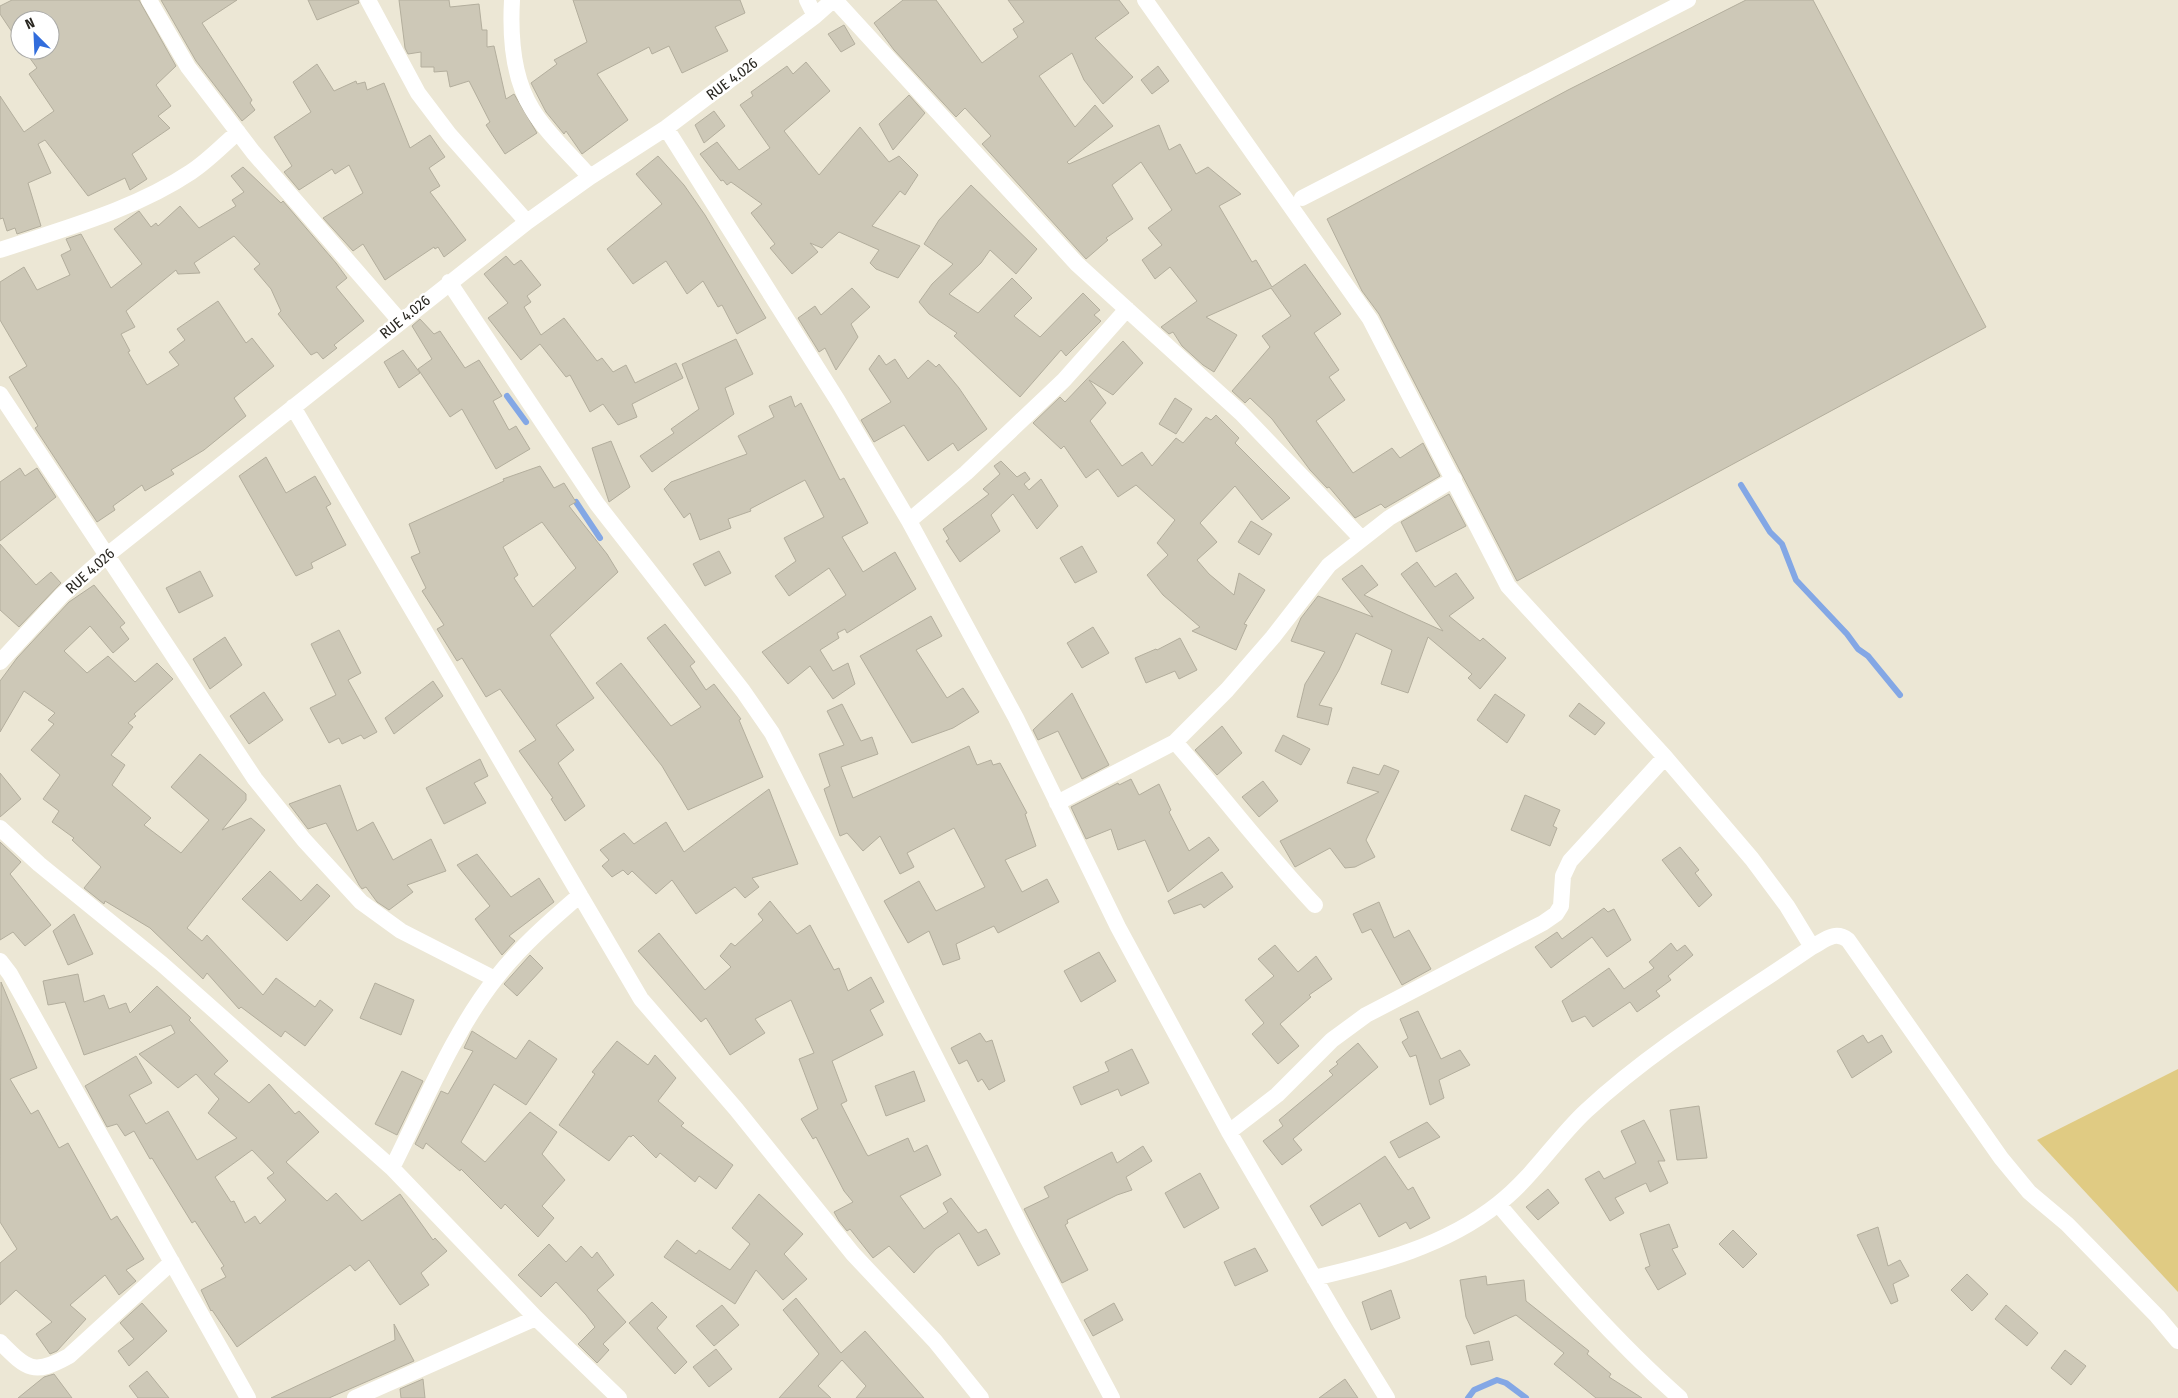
<svg xmlns="http://www.w3.org/2000/svg" width="2178" height="1398" font-family="'Fira Sans Condensed',sans-serif">
<style>
.green{fill:#e0cb83}
.lines{fill:none;stroke-linecap:round;stroke-linejoin:round}
.stream{stroke:#83a7e5;stroke-width:6}
.building{fill:#cdc8b7;stroke:#b3ae9d;fill-rule:evenodd}
.minor{stroke:#fff;stroke-width:16}
.labels{text-anchor:middle;stroke-width:5;stroke-linejoin:round;paint-order:stroke}
.street-label{font-size:15px;fill:#292721;stroke:#fff}
</style>
<rect width="100%" height="100%" fill="#ece7d5"/>
<path class="green" d="M2178 1069V1292L2037 1140Z"/>
<g class="lines">
<path class="stream" d="M507 396 526 422
M1741 485 1770 532 1782 544 1796 580 1847 634 1858 649 1868 656 1900 695
M576 502 600 538
M1468 1398 1474 1390 1497 1380 1506 1383 1526 1398"/>
</g>
<path class="building" d="M12 0H139L176 66 156 85 171 106 158 116 170 128 132 154 147 179 130 190 125 178 88 196 45 140 38 144 51 173 28 183 41 226 17 234 15 228 7 231 3 218 0 219V96L24 132 54 111 29 74 37 68 24 50H50V20H20V44L0 14V6Z
M161 0H237L202 23 252 100 250 103 255 110 242 121 196 61Z
M308 0H358L359 3 317 20Z
M399 0H449L450 7 479 4 482 30H487V47L494 46 506 99 514 94 537 133 505 154 486 125 490 122 469 81 450 87 447 71 434 72V67H421V52L408 54 405 48Z
M573 0H740L745 13 715 27 728 51 682 73 669 46 652 54 649 47 597 74 628 120 582 154 566 131 564 134 546 112 531 83 557 64 554 60 587 42Z
M903 0H936L982 63 1018 37 1013 29 1024 22 1008 0H1119L1129 13 1095 38 1133 77 1103 104 1084 80 1072 53 1039 76 1075 127 1095 105 1113 126 1067 162 1069 164 1159 125 1169 150 1180 144 1196 174 1208 167 1241 194 1219 206 1252 262 1256 260 1272 287 1305 264 1341 314 1314 333 1339 370 1329 377 1345 400 1316 421 1353 473 1392 448 1400 458 1423 443 1440 476 1385 508 1381 504 1355 518 1329 487 1327 488 1310 470 1272 419 1250 398 1245 403 1232 391 1270 347 1262 336 1291 316 1271 288 1206 317 1237 335 1214 372 1203 365 1182 346 1173 332 1169 334 1161 327 1197 301 1170 267 1155 279 1142 260 1162 245 1148 228 1172 210 1141 162 1112 185 1133 219 1106 238 1108 240 1086 259 982 144 991 136 965 108 956 117 894 50 874 23Z
M1746 0H1813L1986 327 1517 581 1379 314 1362 291 1327 219 1568 90Z
M844 25 855 44 841 52 828 34Z
M806 62 830 91 784 131 819 175 860 127 889 162 899 156 918 175 905 195 900 191 872 226 920 246 898 278 876 269 870 263 879 250 839 232 822 248 810 243 818 252 792 274 770 248 775 244 751 213 762 204 731 182 727 185 723 180 721 181 700 154 717 142 739 170 770 148 740 105 753 96 751 92 787 66 793 74Z
M317 64 334 91 356 81 357 84 365 82 367 90 384 83 410 148 430 135 445 157 429 168 440 186 430 192 466 240 444 257 438 247 435 249 434 247 385 280 363 244 353 251 323 218 363 193 349 165 335 174 332 169 299 190 284 172 292 166 274 137 311 112 293 82Z
M1158 66 1169 81 1152 94 1141 80Z
M909 95 925 113 893 150 879 124Z
M714 111 725 126 704 143 695 125Z
M658 156 684 185 705 215 766 318 737 334 722 305 718 307 703 281 687 294 666 261 633 284 607 249 662 204 636 174Z
M243 167 281 203 283 201 336 263 347 278 336 287 364 321 334 345 337 348 323 359 317 352 311 355 278 314 281 311 271 289 254 269 260 264 234 236 194 263 200 273 178 274 176 270 126 311 135 327 121 334 130 351 128 352 147 385 179 365 169 352 185 340 177 329 218 301 246 343 252 338 274 366 234 398 246 416 204 450 171 470 174 474 145 491 142 485 113 506 115 510 97 522 35 428 38 426 9 377 27 366 0 320V282L24 267 37 290 70 275 61 255 71 250 66 239 81 234 111 288 142 264 114 229 139 211 151 227 156 223 158 226 180 206 199 228 236 206 232 200 244 192 231 176Z
M971 185 1037 249 1016 274 990 250 981 263 949 294 978 313 1012 278 1032 298 1014 316 1040 337 1083 293 1100 310 1094 315 1101 321 1066 356 1061 350 1020 397 954 336 957 333 929 314 919 302 932 284 953 264 924 244 939 220Z
M506 256 514 265 521 260 541 285 527 296 531 302 524 307 541 335 564 318 597 361 602 358 613 372 626 365 635 383 676 363 683 378 632 404 637 417 618 425 603 404 590 412 570 375 566 377 540 344 521 360 488 318 508 303 484 274Z
M852 288 870 307 851 324 858 337 836 370 825 348 819 352 798 318 815 306 821 315Z
M420 319 434 334 440 331 465 368 479 360 502 396 493 401 509 430 516 426 530 449 496 469 462 409 450 417 418 369 432 359 412 326Z
M736 339 753 374 725 388 734 414 652 472 640 456 674 433 671 429 699 409 682 364Z
M1123 341 1143 363 1113 395 1089 380 1106 403 1090 421 1122 466 1142 452 1152 466 1176 438 1183 443 1206 417 1211 420 1216 415 1239 438 1235 443 1290 498 1262 520 1235 486 1200 523 1217 542 1197 560 1209 574 1234 595 1239 573 1265 590 1244 624 1247 625 1236 650 1192 631 1200 627 1163 595 1147 575 1168 555 1157 543 1175 520 1136 485 1118 497 1098 469 1086 478 1064 446 1061 449 1033 423 1060 397 1065 402Z
M403 350 420 373 399 388 384 362Z
M879 355 886 365 895 359 908 379 928 360 936 367 939 364 959 388 987 429 958 451 953 443 928 461 904 425 874 442 861 420 891 402 869 369Z
M791 396 795 407 801 403 840 480 844 478 868 523 842 537 863 572 895 552 916 589 847 633 845 629 837 633 839 638 820 650 833 671 848 663 855 684 833 699 810 666 788 684 762 652 846 595 829 568 789 596 775 576 796 561 784 538 824 517 805 480 750 509 751 511 728 519 731 528 700 540 690 513 684 518 664 489 671 482 747 454 738 436 774 417 769 406Z
M1175 398 1192 409 1176 434 1159 424Z
M611 441 630 487 609 502 592 448Z
M266 457 286 493 315 476 331 504 326 507 346 545 311 563 313 568 296 576 239 476Z
M1001 461 1017 477 1025 472 1030 479 1024 484 1029 490 1041 479 1058 506 1037 529 1013 494 991 515 1000 531 960 562 946 541 949 539 943 529 989 494 983 489 1000 474 994 466Z
M540 466 554 488 564 483 576 502 569 506 607 554 618 572 550 635 594 698 556 725 574 750 558 763 585 806 565 821 551 799 553 798 519 751 536 740 500 689 486 697 462 658 457 661 437 629 444 625 422 591 426 588 411 557 420 553 409 524 504 481 503 479ZM542 522 576 568 533 607 514 578 518 575 503 547Z
M20 468 25 476 37 468 56 497 0 541V482Z
M1449 494 1466 526 1416 552 1401 522Z
M1251 521 1272 534 1259 555 1238 542Z
M0 544 36 585 51 572 61 583 19 627 0 610Z
M1082 546 1097 572 1075 583 1060 558Z
M719 551 731 573 705 586 693 564Z
M1417 562 1435 587 1456 573 1474 598 1449 616 1480 641 1483 638 1506 658 1480 689 1468 678 1472 674 1428 637 1408 693 1381 684 1392 650 1356 633 1339 670 1319 705 1332 708 1328 725 1297 717 1305 684 1325 652 1291 641 1301 618 1318 596 1373 617 1342 579 1362 565 1378 585 1364 595 1443 631 1401 574Z
M200 571 213 596 179 613 166 588Z
M94 585 125 623 120 627 129 639 113 653 90 626 64 651 87 673 108 656 135 682 157 663 173 679 134 714 136 716 128 723 133 727 111 755 125 765 112 785 151 818 144 825 181 853 209 820 171 787 200 754 246 794V800L222 830 251 818 265 830 187 928 202 941 207 935 263 995 276 978 315 1007 320 1000 333 1010 305 1046 285 1031 281 1037 241 1007 239 1009 207 973 203 979 150 928 105 901 104 904 84 888 101 867 72 840 74 838 52 822 59 811 43 799 60 775 31 750 54 724 48 720 55 713 24 691 0 732V681L17 658 69 602Z
M931 616 942 636 916 650 947 698 963 688 979 712 953 728 912 743 860 656Z
M665 624 695 662 690 666 706 690 714 684 741 719 739 720 763 777 688 810 662 766 596 683 621 663 671 726 701 707 647 638Z
M1093 627 1109 653 1082 668 1067 643Z
M339 630 361 673 348 680 377 732 364 739 361 735 342 744 339 738 329 743 310 708 336 695 311 644Z
M225 637 242 665 210 689 193 659Z
M1180 638 1197 670 1179 679 1175 671 1146 683 1135 658 1156 649 1157 650Z
M433 681 443 696 394 734 385 718Z
M264 692 283 720 249 744 230 716Z
M1072 693 1109 765 1082 779 1058 731 1038 740 1033 730Z
M1495 694 1525 715 1507 743 1477 720Z
M1579 703 1605 723 1595 735 1569 716Z
M842 704 861 741 872 737 878 754 841 767 853 798 969 746 977 765 991 760 993 765 1000 763 1027 813 1025 814 1036 846 1005 860 1022 892 1047 879 1059 902 998 933 994 926 956 944 960 959 943 965 929 931 908 943 884 901 919 881 936 911 985 887 954 828 907 853 914 867 900 874 880 836 863 851 847 833 840 836 824 789 830 786 819 754 844 745 827 711Z
M1222 726 1242 753 1217 775 1195 750Z
M1283 735 1310 749 1301 765 1275 751Z
M480 759 488 776 474 783 486 803 444 824 426 788Z
M1384 765 1399 771 1366 840 1375 857 1355 867 1345 868 1330 848 1295 867 1280 841 1379 792 1347 783 1353 767 1379 775Z
M0 773 21 799 0 817Z
M1131 779 1139 795 1159 784 1171 810 1169 812 1189 851 1209 837 1219 850 1168 892 1145 840 1118 850 1111 829 1086 839 1071 807 1118 783 1119 785Z
M1263 781 1278 801 1259 817 1242 797Z
M340 785 357 831 373 822 393 860 431 839 446 871 407 885 413 892 389 910 377 902 366 887 362 889 359 885 326 823 308 829 289 804Z
M769 789 798 864 752 878 759 887 745 898 735 887 696 914 672 880 656 894 632 871 628 875 623 870 612 877 602 866 609 860 600 850 624 833 634 844 666 822 684 852Z
M1525 795 1560 810 1553 826 1557 828 1550 846 1511 830Z
M0 842 21 862 10 874 51 925 25 946 13 932 0 940Z
M1680 847 1699 870 1695 873 1712 895 1699 907 1662 860Z
M477 854 511 897 539 878 554 902 509 936 515 941 502 955 475 919 490 906 457 865Z
M270 871 301 901 317 884 330 896 287 941 242 899Z
M1222 872 1233 887 1204 908 1201 904 1174 914 1168 901Z
M770 901 797 934 810 925 834 970 839 968 848 991 871 977 884 1002 870 1010 883 1035 832 1061 847 1101 841 1104 866 1153 868 1156 908 1138 914 1152 927 1145 941 1175 900 1196 924 1229 948 1212 943 1203 951 1198 978 1233 986 1229 1000 1254 978 1266 959 1233 936 1249 914 1273 889 1246 873 1258 850 1229 847 1231 839 1221 834 1212 853 1202 844 1191 816 1137 813 1139 801 1119 818 1109 799 1059 814 1053 791 1000 755 1019 765 1033 730 1055 706 1018 701 1022 638 951 659 933 705 990 731 967 720 956 731 943 735 946 763 920 758 914Z
M1379 902 1394 938 1409 930 1431 969 1402 985 1371 929 1362 933 1353 914Z
M1604 908 1608 912 1614 909 1631 940 1607 957 1592 937 1551 968 1535 947 1557 932 1562 939Z
M74 914 93 954 68 965 53 931Z
M1671 943 1677 951 1685 945 1693 955 1668 976 1671 980 1656 991 1660 996 1637 1012 1630 1002 1593 1027 1585 1016 1572 1022 1562 1001 1609 968 1624 989 1654 968 1649 962Z
M1275 945 1298 972 1316 956 1332 979 1309 995 1311 997 1280 1024 1299 1046 1278 1064 1252 1034 1264 1023 1245 1000 1274 976 1258 959Z
M1099 952 1116 981 1081 1002 1064 971Z
M530 955 543 968 517 996 504 984Z
M78 974 84 1002 104 995 109 1009 126 1003 130 1013 157 986 191 1018 189 1020 228 1061 214 1074 249 1103 269 1084 295 1114 299 1111 319 1132 286 1162 327 1201 336 1193 362 1221 400 1194 433 1240 435 1238 447 1251 421 1273 429 1285 400 1305 369 1260 355 1271 350 1265 237 1347 212 1310 211 1311 201 1290 226 1277 221 1268 224 1266 195 1221 192 1223 152 1158 150 1159 134 1131 125 1136 117 1124 107 1127 85 1086 136 1056 152 1083 129 1095 146 1124 168 1111 197 1160 237 1138 208 1113 219 1099 196 1074 178 1088 139 1054 175 1033 171 1025 84 1055 65 1002 48 1005 43 981ZM252 1150 274 1173 267 1178 286 1200 260 1224 255 1216 245 1223 234 1201 231 1202 215 1177Z
M1 982 37 1068 10 1079 31 1114 38 1110 59 1148 68 1143 111 1220 117 1216 144 1259 126 1270 136 1281 119 1295 105 1275 70 1305 86 1319 57 1351 50 1354 36 1334 52 1322 16 1290 0 1305V1263L17 1249 0 1222Z
M375 983 414 1000 401 1035 360 1018Z
M1418 1011 1441 1059 1460 1050 1470 1065 1439 1080 1444 1098 1430 1105 1416 1055 1410 1057 1402 1042 1408 1038 1400 1019Z
M472 1031 516 1059 529 1040 557 1059 526 1105 494 1084 461 1142 485 1162 530 1112 557 1132 542 1154 565 1180 542 1206 554 1218 538 1237 505 1204 501 1209 461 1169 460 1171 426 1143 423 1149 415 1144 441 1091 448 1094 473 1051 464 1048Z
M980 1033 986 1042 992 1040 1005 1081 989 1090 982 1079 978 1082 967 1060 959 1064 951 1048Z
M1863 1035 1868 1043 1882 1035 1892 1052 1852 1078 1837 1051Z
M617 1041 648 1065 655 1055 676 1078 658 1101 684 1123 681 1126 733 1165 716 1189 699 1176 695 1182 660 1153 656 1158 633 1135 631 1137 629 1136 609 1161 559 1125 595 1074 592 1072Z
M1358 1043 1378 1067 1293 1139 1302 1150 1282 1165 1263 1141 1283 1126 1279 1120 1333 1075 1329 1071 1338 1064 1336 1062Z
M1132 1049 1149 1083 1121 1096 1118 1089 1081 1105 1073 1087 1109 1071 1105 1062Z
M402 1071 423 1081 397 1135 375 1124Z
M914 1071 925 1101 886 1116 875 1086Z
M1699 1106 1707 1158 1677 1160 1670 1110Z
M1644 1120 1665 1161H1658L1668 1183 1650 1192 1646 1183 1615 1198 1624 1213 1610 1221 1585 1179 1599 1171 1604 1179 1636 1163 1621 1131Z
M1427 1122 1440 1137 1399 1158 1390 1142Z
M1143 1146 1152 1161 1126 1177 1132 1190 1117 1195 1067 1220 1068 1223 1065 1225 1088 1270 1062 1283 1024 1209 1049 1197 1044 1187 1112 1152 1117 1163Z
M1385 1156 1408 1190 1413 1187 1430 1218 1410 1229 1406 1222 1379 1237 1360 1203 1322 1226 1310 1206Z
M1200 1173 1219 1208 1184 1228 1165 1193Z
M1548 1189 1559 1203 1538 1220 1526 1207Z
M759 1194 803 1234 784 1254 807 1279 783 1300 756 1270 735 1304 664 1257 677 1240 696 1254 699 1250 730 1270 750 1244 732 1228Z
M1669 1224 1678 1247 1672 1249 1686 1274 1658 1290 1645 1268 1650 1266 1640 1234Z
M1878 1227 1888 1266 1900 1260 1909 1276 1893 1284 1898 1301 1891 1304 1857 1235Z
M1733 1230 1757 1254 1743 1268 1719 1244Z
M549 1244 566 1262 581 1246 592 1258 597 1252 614 1275 597 1290 626 1322 603 1344 609 1350 597 1363 578 1344 595 1327 586 1315 556 1282 541 1297 518 1275Z
M1255 1248 1268 1271 1235 1286 1224 1262Z
M1967 1274 1988 1294 1972 1311 1951 1290Z
M1486 1276 1487 1285 1524 1280 1526 1301 1589 1351 1587 1354 1611 1374 1609 1377 1642 1398H1596L1554 1364 1564 1353 1516 1315 1474 1334 1466 1317 1460 1280Z
M1391 1290 1400 1318 1371 1330 1362 1302Z
M796 1298 841 1353 865 1331 924 1398H856L866 1386 842 1360 818 1386 831 1398H779L819 1354 783 1310Z
M652 1302 667 1317 657 1328 687 1362 675 1374 629 1323Z
M142 1303 167 1331 129 1366 118 1351 134 1339 120 1323Z
M1114 1303 1123 1320 1093 1336 1084 1320Z
M722 1305 739 1325 714 1346 696 1326Z
M2006 1305 2038 1333 2027 1346 1995 1319Z
M394 1324 414 1361 329 1398H271L395 1340Z
M1489 1341 1493 1360 1471 1365 1466 1346Z
M716 1349 732 1369 709 1387 693 1367Z
M2065 1350 2086 1366 2071 1385 2051 1368Z
M147 1371 169 1398H138L129 1386Z
M54 1374 72 1398H18L44 1377Z
M423 1379 425 1398H401L400 1389Z
M1345 1379 1358 1398H1319Z"/>
<g class="lines">
<path class="minor" d="M149 0 188 67 253 152 400 321
M368 0 418 93 449 134 527 222
M512 0C510 36 512 77 532 109 546 133 572 156 590 177
M807 0 815 16
M835 0 1077 264 1241 413 1361 538
M1145 0 1370 319 1508 586 1665 757 1752 859 1787 906 1812 947
M666 128 838 401 909 521 1016 718 1118 927 1229 1132 1340 1322 1387 1398
M1302 198 1688 0
M0 250C65 228 134 210 191 172 208 161 223 145 238 132
M449 282 597 504 743 691 772 733 1027 1238 1112 1398
M0 394 255 779 304 840 361 902 401 931 495 979
M293 407 641 999 736 1109 853 1254 935 1341 981 1398
M909 521 966 473 1064 380 1127 309
M0 662 62 595 106 556 527 222 590 177 666 128 815 16 833 0
M1175 742C1223 796 1266 853 1315 905
M1057 803 1175 742 1227 690 1273 637 1329 565 1389 518 1454 479
M0 828 39 864 162 964 392 1168 536 1318 619 1398
M0 961 10 974 248 1398
M1229 1132 1277 1095 1332 1040 1366 1015 1543 923 1556 914 1561 906 1563 876 1570 861 1665 757
M392 1168C424 1105 452 1034 496 978 521 946 550 921 580 895
M1498 1204C1556 1272 1613 1339 1680 1398
M1314 1278C1379 1263 1445 1246 1498 1204 1532 1178 1555 1140 1586 1111 1654 1048 1736 999 1812 947 1825 940 1835 930 1848 940L2001 1158 2029 1192 2067 1224 2157 1316 2178 1341
M0 1342C27 1369 33 1376 69 1356L172 1262
M355 1398 536 1318"/>
</g>
<g class="labels">
<g class="street-label">
<text transform="translate(732 79) rotate(-37)" y="5">RUE 4.026</text>
<text transform="translate(405 317) rotate(-39)" y="5">RUE 4.026</text>
<text transform="translate(90 571) rotate(-42)" y="5">RUE 4.026</text>
</g>
</g>
<g transform="translate(35 35) rotate(336)"><circle r="24" fill="#ffffff" stroke="#a9a9a6"/>
<path d="M0-4L9 19L0 12L-9 19Z" fill="#326ddc"/>
<text y="-8" font-size="14" font-weight="bold" text-anchor="middle" fill="#292721">N</text>
</g>
</svg>
